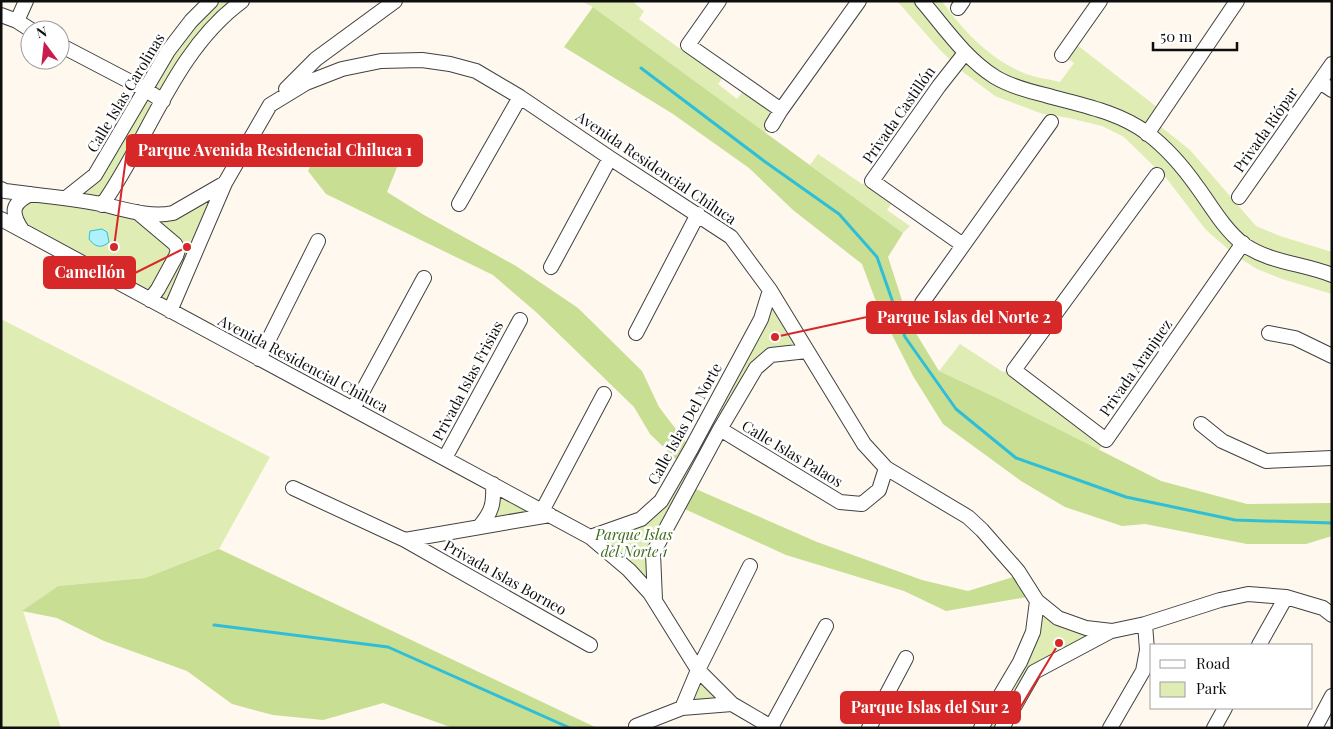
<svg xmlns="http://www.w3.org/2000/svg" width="1333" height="729" font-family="'Playfair Display',serif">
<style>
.green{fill:#dfedb5}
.forest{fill:#c7de93}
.water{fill:#aff1fb;stroke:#30bed7}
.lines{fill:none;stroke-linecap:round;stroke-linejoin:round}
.stream{stroke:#30bed7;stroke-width:3}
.minor-casing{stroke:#414141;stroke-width:16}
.minor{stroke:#fff;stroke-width:14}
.labels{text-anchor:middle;stroke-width:5;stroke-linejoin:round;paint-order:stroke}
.street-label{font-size:15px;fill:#0e0e0e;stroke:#fff}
.park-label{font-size:15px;font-style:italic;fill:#3e6a19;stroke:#fff}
.leader{fill:none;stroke:#d62828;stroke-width:2}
.callout-dot{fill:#d62828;stroke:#fff;stroke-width:2}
.callout{fill:#d62828;stroke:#d62828;stroke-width:2}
.callout-label{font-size:16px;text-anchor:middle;font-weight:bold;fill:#fff}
</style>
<rect width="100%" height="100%" fill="#fff8ee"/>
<path class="green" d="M211 1H242L212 29 102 204 157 215 225 183 170 311 22 230 18 201 62 197 95 175 146 90Z
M581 1H632L644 11 639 19 679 48 687 46 727 72 718 84 737 99 747 86 780 110 765 133 593 7Z
M897 1H942C963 31 991 60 1026 74 1037 78 1049 79 1060 82L1074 63 1062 55 1072 41 1162 111 1155 122 1190 150 1256 226 1280 236 1332 252V294L1282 279 1257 269 1235 255 1206 230 1167 179 1124 137 1102 126 1069 118 1043 114 995 96 963 72 941 51Z
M818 154 862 184 872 181 896 197 887 210 910 226 903 233 810 165Z
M770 290 807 351 771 355 653 553 655 600 590 537 661 501Z
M1 319 270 457 219 549 145 578 58 586 23 611 61 728H1Z
M960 344 1003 372 1014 370 1106 440 1099 450 995 397 939 371Z
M493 484 550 515 479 527Z
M1037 601 1058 618 1112 631 1034 672 1002 728H981L1020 662Z
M698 670 732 704 682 708Z"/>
<path class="forest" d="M593 7 903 233 888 257 909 322 939 371 995 397 1161 481 1247 504 1332 503V536L1306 544H1247L1145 524 1122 526 1065 507 1021 481 943 424 913 376 878 307 862 264 793 210 749 168 673 114 564 47Z
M319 145 345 148 400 160 387 192 424 215 516 266 578 308 642 371 659 407 691 449 682 465 650 434 634 407 536 312 493 275 326 194 308 171Z
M689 486 817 542 922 580 968 591 1020 575 1033 596 946 611 904 591 786 555 678 506Z
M219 549 597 728H453L383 703 323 720 273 715 232 704 187 671 104 641 57 618 22 611 58 586 145 578Z"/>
<path class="water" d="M102 229 107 232 109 242C101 249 95 247 89 239L90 231Z"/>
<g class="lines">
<path class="stream" d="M641 68 764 161 839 214 877 257 905 337 956 409 1016 458 1126 497 1235 520 1332 523
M214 625 388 647 570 728"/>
<defs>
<path id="minor" d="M719 1 688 45 781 110 772 125
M922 1C945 28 965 58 995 77 1010 86 1028 91 1045 95 1080 105 1117 111 1147 133 1167 148 1184 168 1198 188 1212 207 1224 229 1243 244 1270 263 1302 263 1332 275
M958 8 963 1
M1 15 17 21 31 30
M17 21 26 1
M60 45 146 90 163 101
M1062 55 1100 1
M1320 82 1332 90
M286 89 316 59 395 1
M781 110 859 1
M1147 134 1237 1
M1157 175 1014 370 1106 440 1243 243
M1 189 5 191C37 195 69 198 101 204 124 209 149 218 173 213L225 183
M1239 197 1332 64
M66 198 95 175 168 51 191 21 211 1
M459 204 520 97
M102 205C149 139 174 51 242 1
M137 212 175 244 178 250 176 256 158 289 150 300
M1 219 590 537 629 570 650 593 698 670 732 704 773 728
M22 230C10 212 12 203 31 194
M963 245 872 181 939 86 965 53
M551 267 610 158
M922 303 1051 122
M170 311 225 183 270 105 306 83 342 69 381 61 422 60 450 64 476 71 520 97 610 158 731 237 770 290 864 444 886 468 968 517 982 530 1018 571 1037 601 1058 618 1086 628 1112 631 1145 624 1220 600 1248 594 1286 597 1323 608 1332 615
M636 333 698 214
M1269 333 1295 338 1332 356
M259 359 318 241
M353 409 424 278
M1201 424 1222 441 1266 461 1332 458
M720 429 840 502 862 504 879 490 886 468
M445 458 520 320
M293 488 405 540 550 515
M542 511 604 394
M479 527C492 512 494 504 493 484
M590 537 641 519 661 501 691 449 761 319 770 290
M405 540 590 645
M655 600 653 553 720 429 756 368 771 355 807 351
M1259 645 1286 597
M682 708 698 670 750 566
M636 726 682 708 732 704
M771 727 826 626
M869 728 906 658
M981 728 1020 662 1033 632 1037 601
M1002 728 1034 672 1111 631
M1110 728 1143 671 1147 650 1145 624
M1214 728 1225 708
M1315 728 1332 696"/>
</defs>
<use href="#minor" class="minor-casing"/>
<use href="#minor" class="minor"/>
</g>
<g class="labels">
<g class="street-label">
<text transform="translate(126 93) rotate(-59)" y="5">Calle Islas Carolinas</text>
<text transform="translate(899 115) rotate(-55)" y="5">Privada Castillón</text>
<text transform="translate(1266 130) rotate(-55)" y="5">Privada Riópar</text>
<text transform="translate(656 168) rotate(34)" y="5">Avenida Residencial Chiluca</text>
<text transform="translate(303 364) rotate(28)" y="5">Avenida Residencial Chiluca</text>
<text transform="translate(1136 368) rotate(-55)" y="5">Privada Aranjuez</text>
<text transform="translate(468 381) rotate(-62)" y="5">Privada Islas Frisias</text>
<text transform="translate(685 424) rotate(-61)" y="5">Calle Islas Del Norte</text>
<text transform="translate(792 454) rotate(31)" y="5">Calle Islas Palaos</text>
<text transform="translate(505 578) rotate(29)" y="5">Privada Islas Borneo</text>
</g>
<g class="park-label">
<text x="634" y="540">Parque Islas<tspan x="634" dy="17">del Norte 1</tspan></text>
</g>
</g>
<path class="leader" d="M114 247L127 150M187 247L135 273M775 337L867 317M1059 643L1020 708"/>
<g class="callout-dot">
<circle cx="114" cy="247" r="5"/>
<circle cx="187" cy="247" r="5"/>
<circle cx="775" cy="337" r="5"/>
<circle cx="1059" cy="643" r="5"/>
</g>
<g class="callout">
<rect x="127" y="135" width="295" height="31" rx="5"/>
<rect x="44" y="257" width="91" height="31" rx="5"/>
<rect x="867" y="302" width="194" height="31" rx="5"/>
<rect x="841" y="692" width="179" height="31" rx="5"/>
</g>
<g class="callout-label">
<text x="275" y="156">Parque Avenida Residencial Chiluca 1</text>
<text x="90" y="278">Camellón</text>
<text x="964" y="323">Parque Islas del Norte 2</text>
<text x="930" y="713">Parque Islas del Sur 2</text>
</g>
<rect width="1333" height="729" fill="none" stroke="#0e0e0e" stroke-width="5"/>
<rect x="1150" y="644" width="162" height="65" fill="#ffffff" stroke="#9f9f9f"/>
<rect x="1160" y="660" width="25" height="8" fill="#ffffff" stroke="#9f9f9f"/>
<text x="1196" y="669" font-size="15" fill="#0e0e0e">Road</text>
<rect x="1160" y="682" width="25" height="15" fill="#dfedb5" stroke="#9f9f9f"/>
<text x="1196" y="694" font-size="15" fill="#0e0e0e">Park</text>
<g transform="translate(45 45) rotate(345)"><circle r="24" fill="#ffffff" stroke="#9f9f9f"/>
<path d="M0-4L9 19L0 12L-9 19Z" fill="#c81b4e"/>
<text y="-8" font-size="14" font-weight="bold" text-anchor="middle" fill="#0e0e0e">N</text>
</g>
<path d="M1153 42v8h84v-8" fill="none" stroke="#0e0e0e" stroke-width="2.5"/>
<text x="1160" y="42" font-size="15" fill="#0e0e0e" stroke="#ffffff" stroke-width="4" paint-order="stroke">50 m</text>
</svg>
